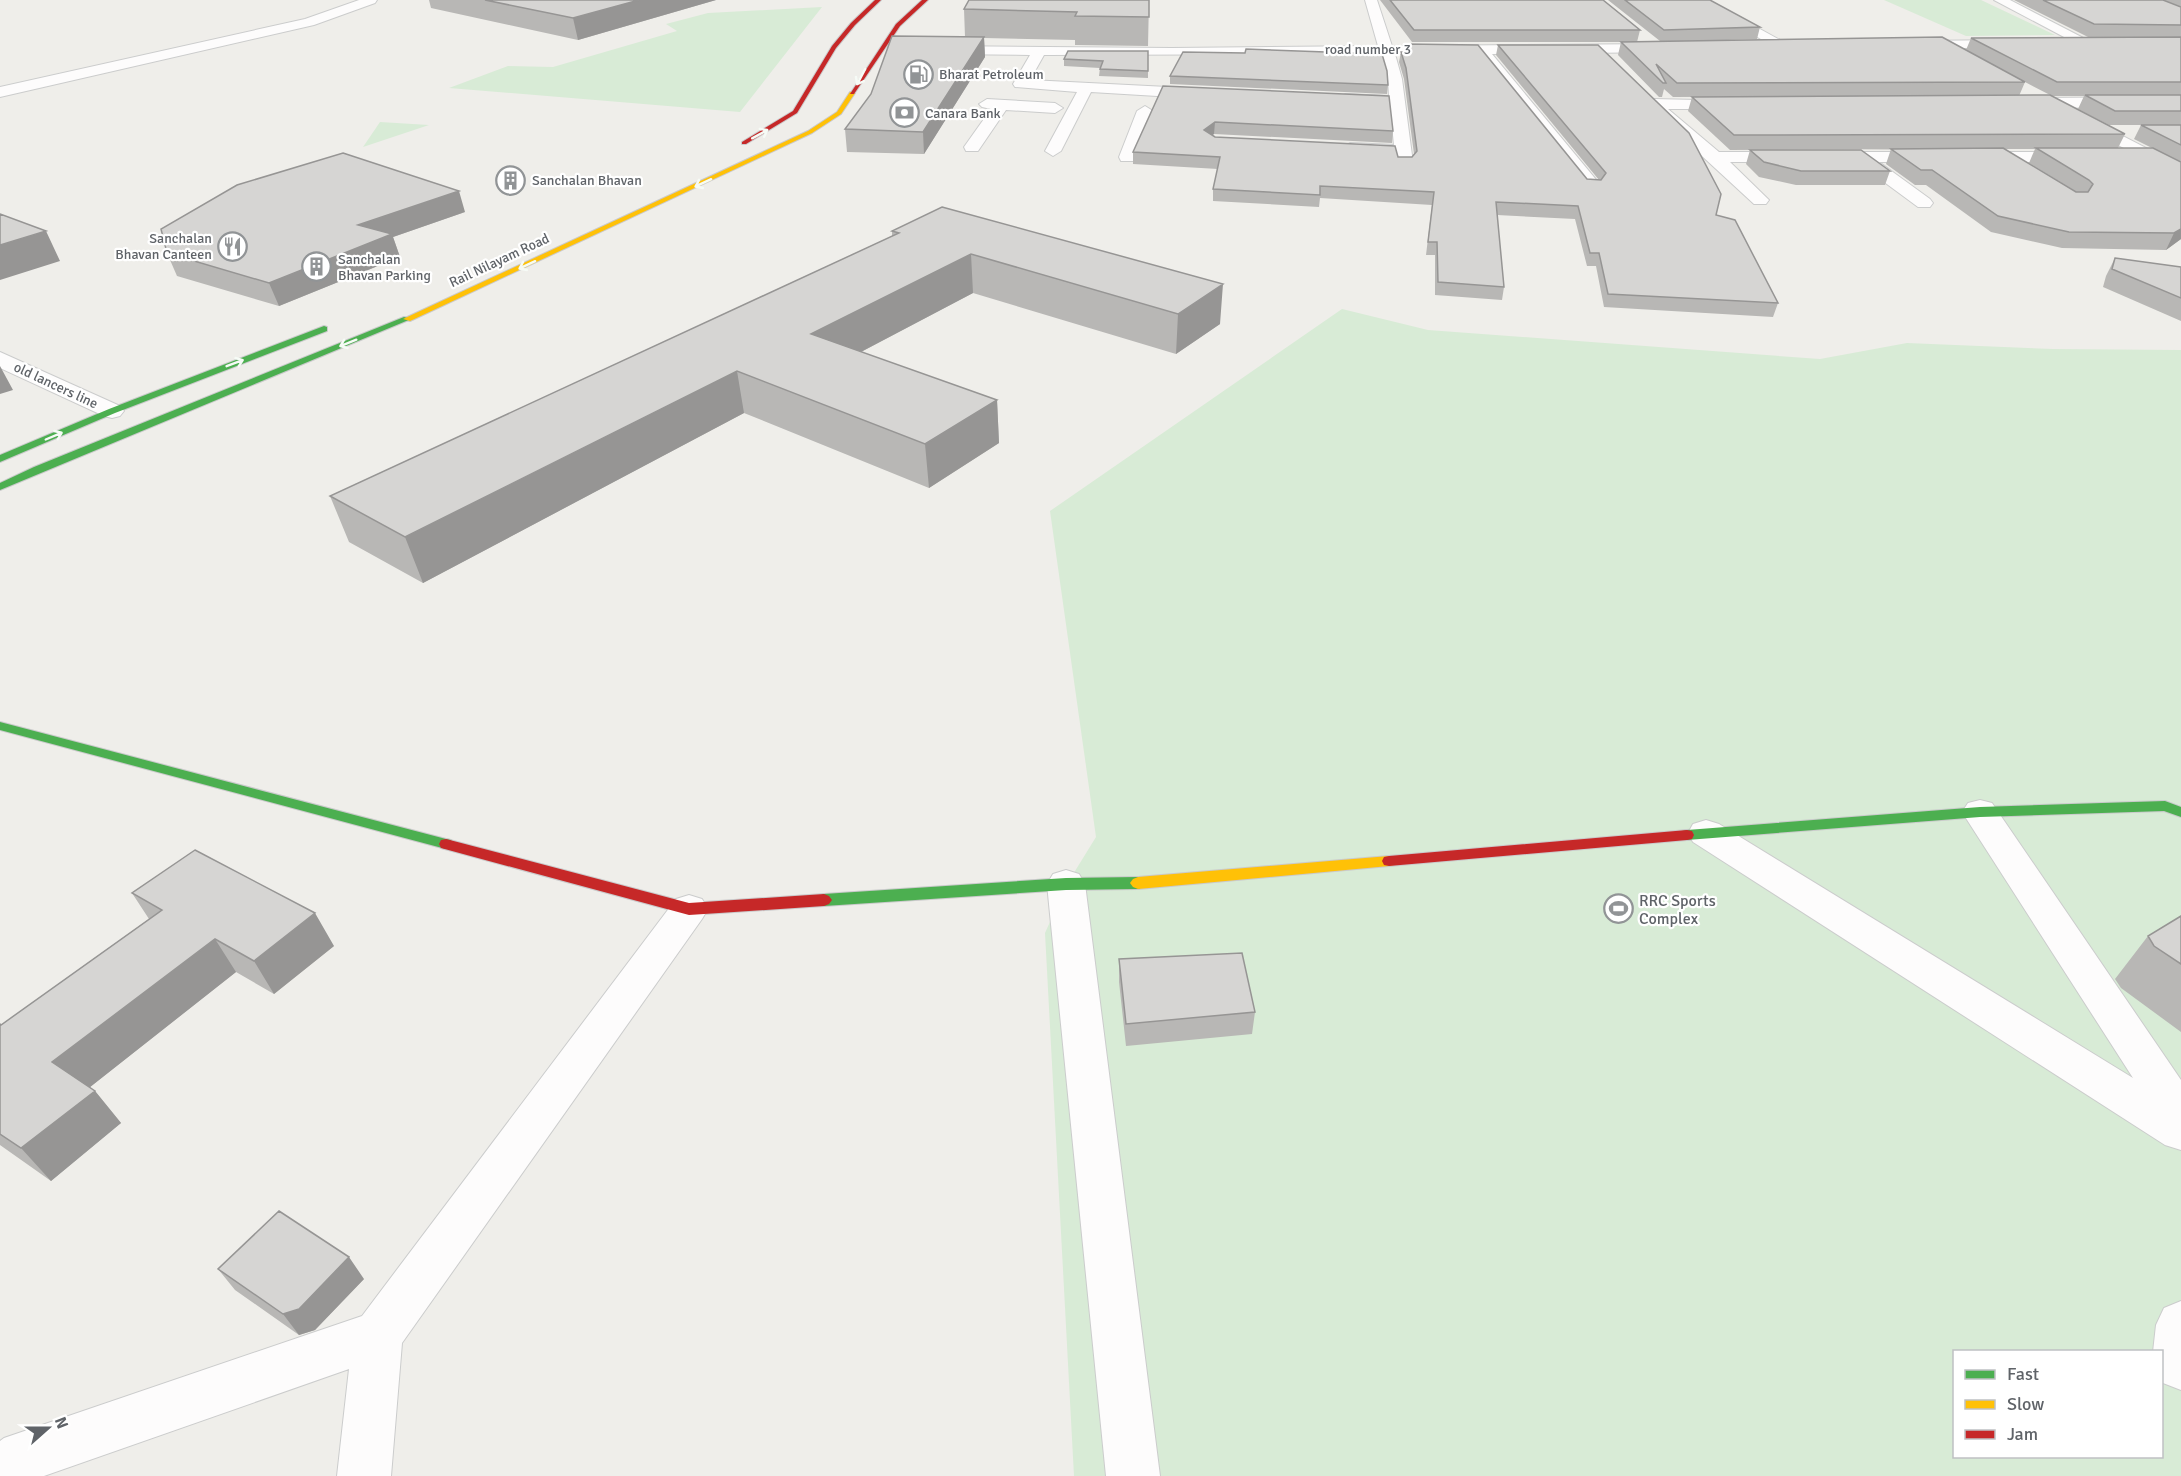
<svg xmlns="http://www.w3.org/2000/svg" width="2181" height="1476" font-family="Signika,sans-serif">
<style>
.green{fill:#d8ebd6;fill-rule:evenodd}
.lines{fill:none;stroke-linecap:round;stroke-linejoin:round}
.street-casing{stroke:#cbcccc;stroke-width:2}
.fast-casing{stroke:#cacacb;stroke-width:2}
.slow-casing{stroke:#cacacb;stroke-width:2}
.jam-casing{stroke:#cacacb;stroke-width:2}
.street{fill:#fdfcfc;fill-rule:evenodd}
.fast{fill:#4caf50;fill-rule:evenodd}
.slow{fill:#ffc107;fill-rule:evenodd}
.jam{fill:#c62828;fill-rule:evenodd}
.wall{fill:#b8b7b5;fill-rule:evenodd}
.shaded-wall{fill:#969594}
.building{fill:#d6d5d3;stroke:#969594;stroke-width:1.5}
.oneway{stroke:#f6fbf6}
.labels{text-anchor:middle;stroke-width:4.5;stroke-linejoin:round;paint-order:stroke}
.far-street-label{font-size:14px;fill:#5f6368;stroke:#fff}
.far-poi-label{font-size:14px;fill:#5f6368;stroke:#fff;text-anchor:start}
.poi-label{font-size:16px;fill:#5f6368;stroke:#fff;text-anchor:start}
</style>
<rect width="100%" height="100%" fill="#efeeea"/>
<path class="green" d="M1884 0H1981L2055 35 1966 36Z
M822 7 740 112 449 88 508 66 553 67 677 31 666 24 708 13Z
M380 122 429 125 363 147Z
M1342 309 1428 330 1820 359 1907 343 2053 349 2181 350V1476H1074L1045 933 1067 884 1096 837 1050 511ZM1954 1352H2162V1456H1954Z"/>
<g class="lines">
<defs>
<path id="street" d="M359 0H377L375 3 314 25 0 97V87L305 19Z
M1365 0H1377L1392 46 1664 44 1671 48 1664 52 1492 54 1598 182 1601 186 1598 190H1586L1477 54H1395L1402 79 1413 163 1410 167H1398L1395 156 1350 153 1342 148 1350 143 1394 145 1390 105 1345 104 1337 99 1345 94 1389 96 1388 79 1381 54 1044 55 1030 80 1207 89 1215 94 1207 99 1091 92 1061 151 1053 156 1045 151 1077 92 1015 87 1013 84 1030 55 939 54 932 50 939 46 1172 48 1378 46Z
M1691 0H1707L1789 45 1782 49 1777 48Z
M1994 0H2010L2093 43 2091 46H2081Z
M2012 40 2019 44 2017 47 1911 49 1904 45 1911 41Z
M2181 97V107L2021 108 2013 103 2021 98Z
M987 99 1055 103 1063 108 1055 113 1006 110 978 151H966L964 147 991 109 982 107 979 104Z
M1654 99 1740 101 1743 104 1735 109H1668L1719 152H2076L2082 153 2084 157 2082 161 2076 162H1879L1930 199 1933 203 1930 207H1918L1857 162H1730L1769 200 1766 204H1754L1651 109 1646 104Z
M1145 106 1153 111 1135 157 1133 161H1121L1119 157 1137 111Z
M2082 115 2181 166V178L2076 123 2074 120 2076 117Z
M0 352 120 406 124 411 120 416 112 418 104 416 0 368Z
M1980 800 1992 803 2181 1080V1150L2165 1145 1693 842 1688 833 1693 824 1706 820 1719 824 2133 1078 1962 812 1968 803Z
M1066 870 1079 874 1085 884 1160 1476H1106L1047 884 1053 874Z
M689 895 702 899 708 909 702 919 402 1343 391 1476H337L349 1369 44 1476H0V1441L4 1438 362 1316 676 899Z
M2181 1301V1390L2163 1383 2162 1352H2153L2156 1325 2164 1308Z"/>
<path id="fast" d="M404 317 411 319 0 490V483L34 467Z
M324 326 327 327V331L115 413 0 462V455L109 409Z
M0 722 446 839 451 840 453 844 451 848 446 849 0 730Z
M2165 801 2181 807V817L2164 811 1980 817 1687 840 1682 839 1680 835 1682 831 1687 830 1980 807Z
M1138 877 1143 879 1146 883 1143 887 1138 889 1066 890 824 906 819 904 816 900 819 896 824 894 1066 878Z"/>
<path id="slow" d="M850 92 855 93 841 114 812 133 410 321 403 319 808 131 837 112Z
M1389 856 1394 857 1396 861 1394 865 1389 866 1138 889 1133 887 1130 883 1133 879 1138 877Z"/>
<path id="jam" d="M875 0H881L855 25 836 48 797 113 746 144H742V142L793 111 832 46 851 23Z
M922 0H928L900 26 854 94H850L896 24Z
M1687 830 1692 831 1694 835 1692 839 1687 840 1389 866 1384 865 1382 861 1384 857 1389 856Z
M446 839 689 903 824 894 829 896 832 900 829 904 824 906 689 915 441 848 439 844 441 840Z"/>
</defs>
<use href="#street" class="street-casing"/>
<use href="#fast" class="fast-casing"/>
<use href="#slow" class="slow-casing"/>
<use href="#jam" class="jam-casing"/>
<use href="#street" class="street"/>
<use href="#fast" class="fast"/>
<use href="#slow" class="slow"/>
<use href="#jam" class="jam"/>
</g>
<path class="wall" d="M429 0H716L578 40 431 8Z
M1149 0 1148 46 1075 45V40L984 38 985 57 924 154 847 152 845 129 965 37 964 9Z
M1380 0H1603L1640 30 1637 42 1660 41 1608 0H1710L1760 27 1757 39 1696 41 1966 50 1971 38 2088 37 2014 0H2181V239L2166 250 2062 248 1991 232 1926 185H1915L1886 164 1891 149H1898L1730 150 1688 111 1692 97 1942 96 1673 97 1664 89 1662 97H1659L1618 55 1621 42H1627H1412ZM2025 82 2052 96H2084L2078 109 2109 125H2141L2134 139 2152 148H2118L2125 134 2019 96ZM2004 149H2035L2029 163 2077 192Z
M1405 44 1587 179 1599 180 1496 55 1498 45 1716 215 1778 303 1773 317 1604 307 1596 266H1587L1575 219 1497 215 1504 287 1502 300 1435 295V255H1426L1432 205 1320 198 1319 207 1213 201V189L1218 169 1133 164V152L1163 86 1393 131 1392 143 1214 134 1212 135 1215 137 1398 157H1412L1414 154 1404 79 1399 62 1401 52H1404Z
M1148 51V78L1099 76 1100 68 1064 66V59Z
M1170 76 1388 85 1387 94 1170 84Z
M1750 150 1890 171 1885 185H1796L1759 177 1746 164Z
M465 212 393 237 400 257 279 306 177 276 167 253Z
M892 231 1220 324 1176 354 973 293 861 352 997 400 999 443 929 488 744 413 423 583 349 542 330 496 892 236Z
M2115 258 2181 267V321L2103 287 2106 276Z
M132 893 334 946 274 994 236 972 90 1087 95 1091 121 1123 51 1181 0 1145V1024L1 1025 149 919Z
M2181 916V1032L2121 988 2115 979 2148 936Z
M1119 959 1255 1012 1252 1034 1126 1046 1119 982Z
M218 1269 364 1279 315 1330 299 1335 235 1290Z"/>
<path class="shaded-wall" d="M639 0H716L578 40 573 18Z
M984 37 985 57 924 154 923 132Z
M1215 122 1214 134 1204 142V130Z
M459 191 465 212 393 237 400 257 279 306 269 283 358 225Z
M2181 229V239L2166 250 2174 233Z
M46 231 60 261 0 280V245Z
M971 254 973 293 817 375 811 334Z
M1223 284 1220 324 1176 354 1178 314Z
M0 366 13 390 0 394Z
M737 371 744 413 423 583 405 537Z
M997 400 999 443 929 488 925 444Z
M315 913 334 946 274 994 254 961Z
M215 939 236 972 80 1095 52 1062Z
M95 1091 121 1123 51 1181 21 1148Z
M349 1257 364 1279 315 1330 299 1335 283 1314Z"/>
<path class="building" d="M485 0H639L573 18Z
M969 0H1149V17L1075 16 1077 12 964 9Z
M1390 0H1603L1640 30H1414Z
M1625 0H1710L1760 27 1664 30Z
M2043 0H2163L2181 7V25L2094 24Z
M892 36 984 37 923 132 845 129 871 94Z
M1942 37 2025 82 1677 83 1656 64 1666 83H1663L1621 42Z
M2181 37V82H2057L1971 38Z
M1405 44 1478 45 1587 179 1601 180 1606 173 1498 45H1598L1689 133 1721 194 1716 215 1735 220 1778 303 1608 294 1599 253H1590L1578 206 1496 202 1504 287 1438 282 1437 242H1428L1434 192 1320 186V195L1213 189 1220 157 1133 152 1163 86 1389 96 1393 131 1215 122 1204 130 1215 137 1395 146 1398 157H1412L1417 151 1406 68 1401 52H1409Z
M1246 49 1382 54 1387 71 1388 85 1170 76 1183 52 1245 53Z
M1068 51H1148V71L1100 69 1103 61 1064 59Z
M2050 95 2125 134 1734 135 1692 97Z
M2085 95H2181V111H2115Z
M2141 125H2181V145Z
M2003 148 2076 192H2088L2093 184 2089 180 2036 148H2153L2181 162V229L2174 233 2069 232 1998 216 1932 170H1921L1891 149Z
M1750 150H1861L1890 171H1801L1764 162Z
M343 153 459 191 358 225 392 234 269 283 167 253 161 229 237 185Z
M942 207 1223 284 1178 314 971 254 811 334 997 400 925 444 737 371 405 537 330 496 899 233 892 231Z
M0 214 46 231 0 245Z
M2115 258 2181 267V298L2112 269Z
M195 850 315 913 254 961 215 939 52 1062 95 1091 21 1148 0 1134V1024L1 1025 162 910 132 893Z
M2181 916V964L2154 946 2148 936Z
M1242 953 1255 1012 1126 1024 1119 959Z
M279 1211 349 1257 299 1309 283 1314 218 1269Z"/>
<defs><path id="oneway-shaft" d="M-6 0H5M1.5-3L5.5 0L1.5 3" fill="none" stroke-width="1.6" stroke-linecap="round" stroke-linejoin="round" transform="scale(1.5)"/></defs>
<g class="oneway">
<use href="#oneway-shaft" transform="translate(861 77) rotate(118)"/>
<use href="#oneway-shaft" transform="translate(760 134) rotate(-29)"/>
<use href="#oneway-shaft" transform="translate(703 183) rotate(155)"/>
<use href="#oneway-shaft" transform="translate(527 265) rotate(155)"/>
<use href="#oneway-shaft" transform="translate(348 343) rotate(158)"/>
<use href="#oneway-shaft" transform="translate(235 363) rotate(-21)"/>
<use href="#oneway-shaft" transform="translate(54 436) rotate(-23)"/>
</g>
<defs>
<symbol id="fuel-ring" viewBox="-11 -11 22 22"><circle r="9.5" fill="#fff" stroke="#919496" stroke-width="1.5"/><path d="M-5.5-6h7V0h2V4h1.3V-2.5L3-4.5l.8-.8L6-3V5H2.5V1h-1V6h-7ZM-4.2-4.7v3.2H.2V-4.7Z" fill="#919496"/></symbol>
<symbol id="bank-ring" viewBox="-11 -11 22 22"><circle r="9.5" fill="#fff" stroke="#919496" stroke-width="1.5"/><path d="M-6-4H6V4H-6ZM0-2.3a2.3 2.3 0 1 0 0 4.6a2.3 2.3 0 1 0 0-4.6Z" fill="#919496"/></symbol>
<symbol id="building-ring" viewBox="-11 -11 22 22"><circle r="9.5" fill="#fff" stroke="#919496" stroke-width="1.5"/><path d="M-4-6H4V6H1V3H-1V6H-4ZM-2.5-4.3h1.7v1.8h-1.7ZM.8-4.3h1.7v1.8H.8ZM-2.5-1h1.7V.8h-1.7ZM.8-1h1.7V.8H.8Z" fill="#919496"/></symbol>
<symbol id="restaurant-ring" viewBox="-11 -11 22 22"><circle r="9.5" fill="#fff" stroke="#919496" stroke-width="1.5"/><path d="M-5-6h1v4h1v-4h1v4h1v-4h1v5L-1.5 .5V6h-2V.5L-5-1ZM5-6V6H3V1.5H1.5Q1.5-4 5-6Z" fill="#919496"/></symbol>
<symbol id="stadium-ring" viewBox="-11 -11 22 22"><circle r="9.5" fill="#fff" stroke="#919496" stroke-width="1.5"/><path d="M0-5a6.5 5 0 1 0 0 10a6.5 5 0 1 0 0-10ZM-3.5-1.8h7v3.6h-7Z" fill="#919496"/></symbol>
</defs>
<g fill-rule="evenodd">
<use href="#fuel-ring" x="902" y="58" width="33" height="33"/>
<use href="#bank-ring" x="888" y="96" width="33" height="33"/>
<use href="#building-ring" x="494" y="164" width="33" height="33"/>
<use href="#restaurant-ring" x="216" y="230" width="33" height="33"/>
<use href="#building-ring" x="300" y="250" width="33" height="33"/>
<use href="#stadium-ring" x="1602" y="892" width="33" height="33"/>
</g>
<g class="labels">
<g class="far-street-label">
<text x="1368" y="54">road number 3</text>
<text transform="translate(499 260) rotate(-25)" y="5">Rail Nilayam Road</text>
<text transform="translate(56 385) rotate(25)" y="5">old lancers line</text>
</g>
<g class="far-poi-label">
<text x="939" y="79">Bharat Petroleum</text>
<text x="925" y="118">Canara Bank</text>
<text x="532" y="185">Sanchalan Bhavan</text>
<text x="212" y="243" text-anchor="end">Sanchalan<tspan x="212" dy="16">Bhavan Canteen</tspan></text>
<text x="338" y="264">Sanchalan<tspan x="338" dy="16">Bhavan Parking</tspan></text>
</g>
<g class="poi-label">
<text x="1639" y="906">RRC Sports<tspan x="1639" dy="18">Complex</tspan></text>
</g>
</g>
<rect x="1953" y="1350" width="210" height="108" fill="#ffffff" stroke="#bfc1c3" stroke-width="1.5"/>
<rect x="1965" y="1370" width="30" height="9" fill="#4caf50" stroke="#bfc1c3" stroke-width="1.5"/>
<text x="2007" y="1380" font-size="18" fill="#5f6368">Fast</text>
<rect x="1965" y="1400" width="30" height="9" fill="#ffc107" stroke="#bfc1c3" stroke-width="1.5"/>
<text x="2007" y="1410" font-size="18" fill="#5f6368">Slow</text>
<rect x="1965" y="1430" width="30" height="9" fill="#c62828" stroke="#bfc1c3" stroke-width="1.5"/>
<text x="2007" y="1440" font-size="18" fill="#5f6368">Jam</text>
<g transform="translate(48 1428) rotate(69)" stroke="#ffffff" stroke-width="4.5" paint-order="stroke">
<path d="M0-4.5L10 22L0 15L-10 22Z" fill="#5f6368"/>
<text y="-9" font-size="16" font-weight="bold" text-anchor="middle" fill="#5f6368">N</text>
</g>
</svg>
